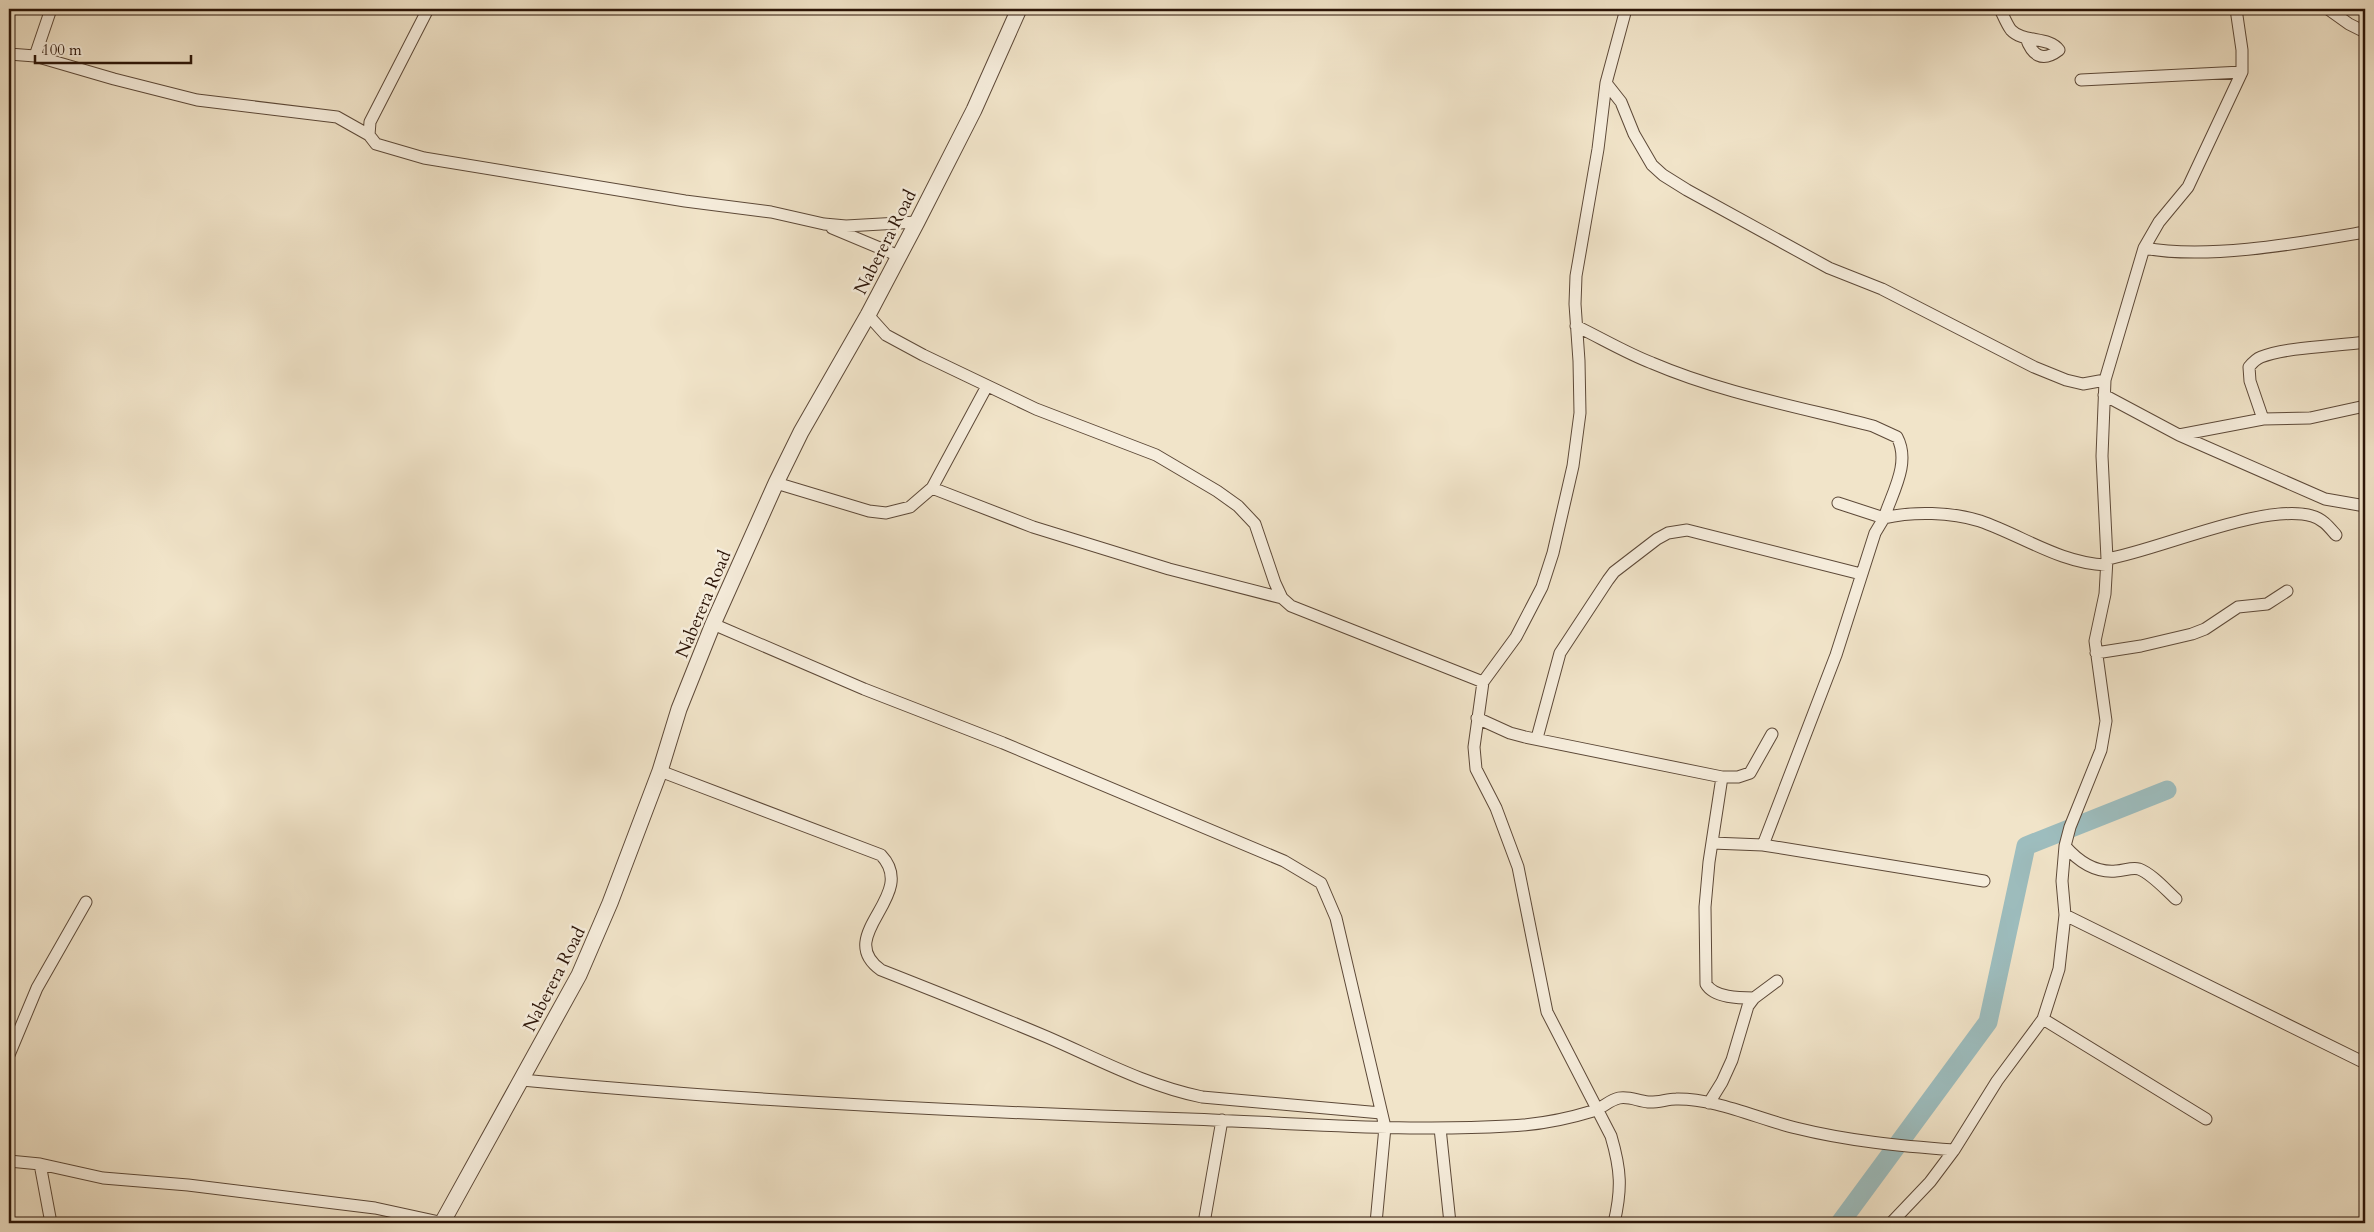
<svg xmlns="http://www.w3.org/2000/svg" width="2374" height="1232" font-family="Cardo,serif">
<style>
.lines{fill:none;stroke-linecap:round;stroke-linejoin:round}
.river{stroke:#9dbdbe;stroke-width:19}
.minor-casing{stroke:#5d4938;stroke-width:13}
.tertiary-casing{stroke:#5d4938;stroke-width:17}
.minor{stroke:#f6eddc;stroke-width:11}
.tertiary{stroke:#f6eddc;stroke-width:15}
.labels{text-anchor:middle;stroke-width:5;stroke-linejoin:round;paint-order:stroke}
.street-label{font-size:18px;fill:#2c1508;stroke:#f6eddc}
</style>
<rect width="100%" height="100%" fill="#f1e4c9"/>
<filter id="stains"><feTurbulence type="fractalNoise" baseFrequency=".004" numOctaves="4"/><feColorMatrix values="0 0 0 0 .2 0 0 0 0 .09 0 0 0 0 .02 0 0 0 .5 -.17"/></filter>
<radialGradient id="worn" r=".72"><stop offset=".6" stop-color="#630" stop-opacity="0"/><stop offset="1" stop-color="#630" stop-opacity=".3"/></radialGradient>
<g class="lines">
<path class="river" d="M1840 1223 1988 1022 2026 846 2167 790"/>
<defs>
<path id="minor" d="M428 9 370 122 369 135 376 144 424 158 685 201 771 212 824 224 846 226 917 222
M2000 9C2003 15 2007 25 2011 30 2023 43 2049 36 2059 50 2042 63 2032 55 2026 38
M2328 9 2349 24 2365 32
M9 54 35 56 114 79 197 100 337 117 369 135
M35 56 51 9
M2081 80 2242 72
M1606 83 1621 102 1634 134 1652 165 1663 175 1687 190 1829 268 1882 289 2034 367 2066 380 2083 384 2105 380
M832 228 899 256
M2144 248C2208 260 2300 243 2365 232
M868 315 886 335 923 355 1036 409 1156 455 1217 491 1238 506 1255 524 1275 583 1282 598 1291 606 1483 682
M1576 326C1601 338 1626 353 1652 363 1722 393 1799 407 1873 426L1897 437C1911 463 1892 493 1884 518L1838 503
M2104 395 2179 435 2263 419 2310 418 2365 406
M2263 419 2250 381 2249 367C2253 362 2256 359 2261 357 2286 347 2337 346 2365 342
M2179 435 2325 499 2365 506
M776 483 869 511 886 513 910 507 932 488 987 386
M932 488 1033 527 1169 569 1282 598
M2107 559C2159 550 2265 502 2312 516 2323 519 2329 527 2336 535
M713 624 864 689 1003 743 1284 861 1321 883 1336 918 1385 1127 1376 1223
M2096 653 2141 646 2192 634 2205 629 2238 607 2267 604 2287 591
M1477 718 1510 733 1525 737 1722 777H1738L1750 773 1772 734
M1537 738 1560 653 1608 580 1614 572 1657 539 1668 533 1687 530 1861 574
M660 771 881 855C920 896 832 935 881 970 937 992 992 1014 1047 1037 1100 1060 1145 1085 1202 1097L1381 1113
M1722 777 1709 862 1705 907 1706 984C1714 998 1740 998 1754 998
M1712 843 1763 845 1984 881
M1763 845 1836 655 1875 533 1884 518C1913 511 1951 512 1980 521 2023 536 2060 563 2106 565
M2065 846C2078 861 2094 873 2116 871 2124 871 2131 867 2139 869 2152 874 2165 889 2176 899
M2065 915 2365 1063
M2043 1019 2206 1119
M9 1055 37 988 86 902
M522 1080C743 1101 966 1112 1189 1119 1295 1123 1401 1132 1508 1126 1536 1125 1567 1119 1593 1111 1603 1108 1609 1100 1619 1098 1629 1096 1638 1101 1648 1102 1657 1103 1667 1099 1676 1099 1714 1098 1759 1119 1796 1128 1848 1141 1901 1146 1954 1150
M1709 1103 1722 1082 1732 1060 1748 1006 1754 998 1777 981
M1440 1128 1450 1223
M9 1161 40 1164 103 1178 188 1185 375 1208 444 1223
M40 1164 51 1223
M1204 1223 1222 1120
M1614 1223C1622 1189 1621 1170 1611 1136L1547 1012 1518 867 1496 808 1476 769 1474 747 1483 682 1516 637 1542 587 1553 553 1573 466 1580 413 1579 361 1575 304 1576 276 1598 149 1606 83 1626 9
M1891 1223 1930 1182 1954 1150 1997 1081 2043 1019 2059 969 2065 915 2062 881 2065 846 2070 827 2101 750 2106 721 2095 641 2105 594 2107 559 2102 456 2105 380 2144 248 2159 222 2188 187 2242 72V50L2236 9"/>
<path id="tertiary" d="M442 1223 579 975 610 903 660 771 679 709 713 624 776 483 801 432 868 315 917 222 974 110 1019 9"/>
</defs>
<use href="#minor" class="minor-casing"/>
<use href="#tertiary" class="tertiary-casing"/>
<use href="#minor" class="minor"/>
<use href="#tertiary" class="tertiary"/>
</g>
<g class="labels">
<g class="street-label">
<text transform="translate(885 242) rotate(-63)" y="6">Naberera Road</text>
<text transform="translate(703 604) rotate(-67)" y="6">Naberera Road</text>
<text transform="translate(554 979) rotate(-63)" y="6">Naberera Road</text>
</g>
</g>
<rect width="2374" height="1232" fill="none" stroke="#f1e4c9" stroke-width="30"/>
<rect x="10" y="10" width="2354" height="1212" fill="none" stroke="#2c1508" stroke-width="2.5"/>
<rect x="15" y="15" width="2344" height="1202" fill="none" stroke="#2c1508"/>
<path d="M35 55v8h156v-8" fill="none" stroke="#2c1508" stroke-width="2.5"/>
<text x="42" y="55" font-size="15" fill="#2c1508" stroke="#f6eddc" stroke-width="4" paint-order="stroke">100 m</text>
<rect width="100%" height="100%" filter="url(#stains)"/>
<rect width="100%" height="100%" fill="url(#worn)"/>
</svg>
